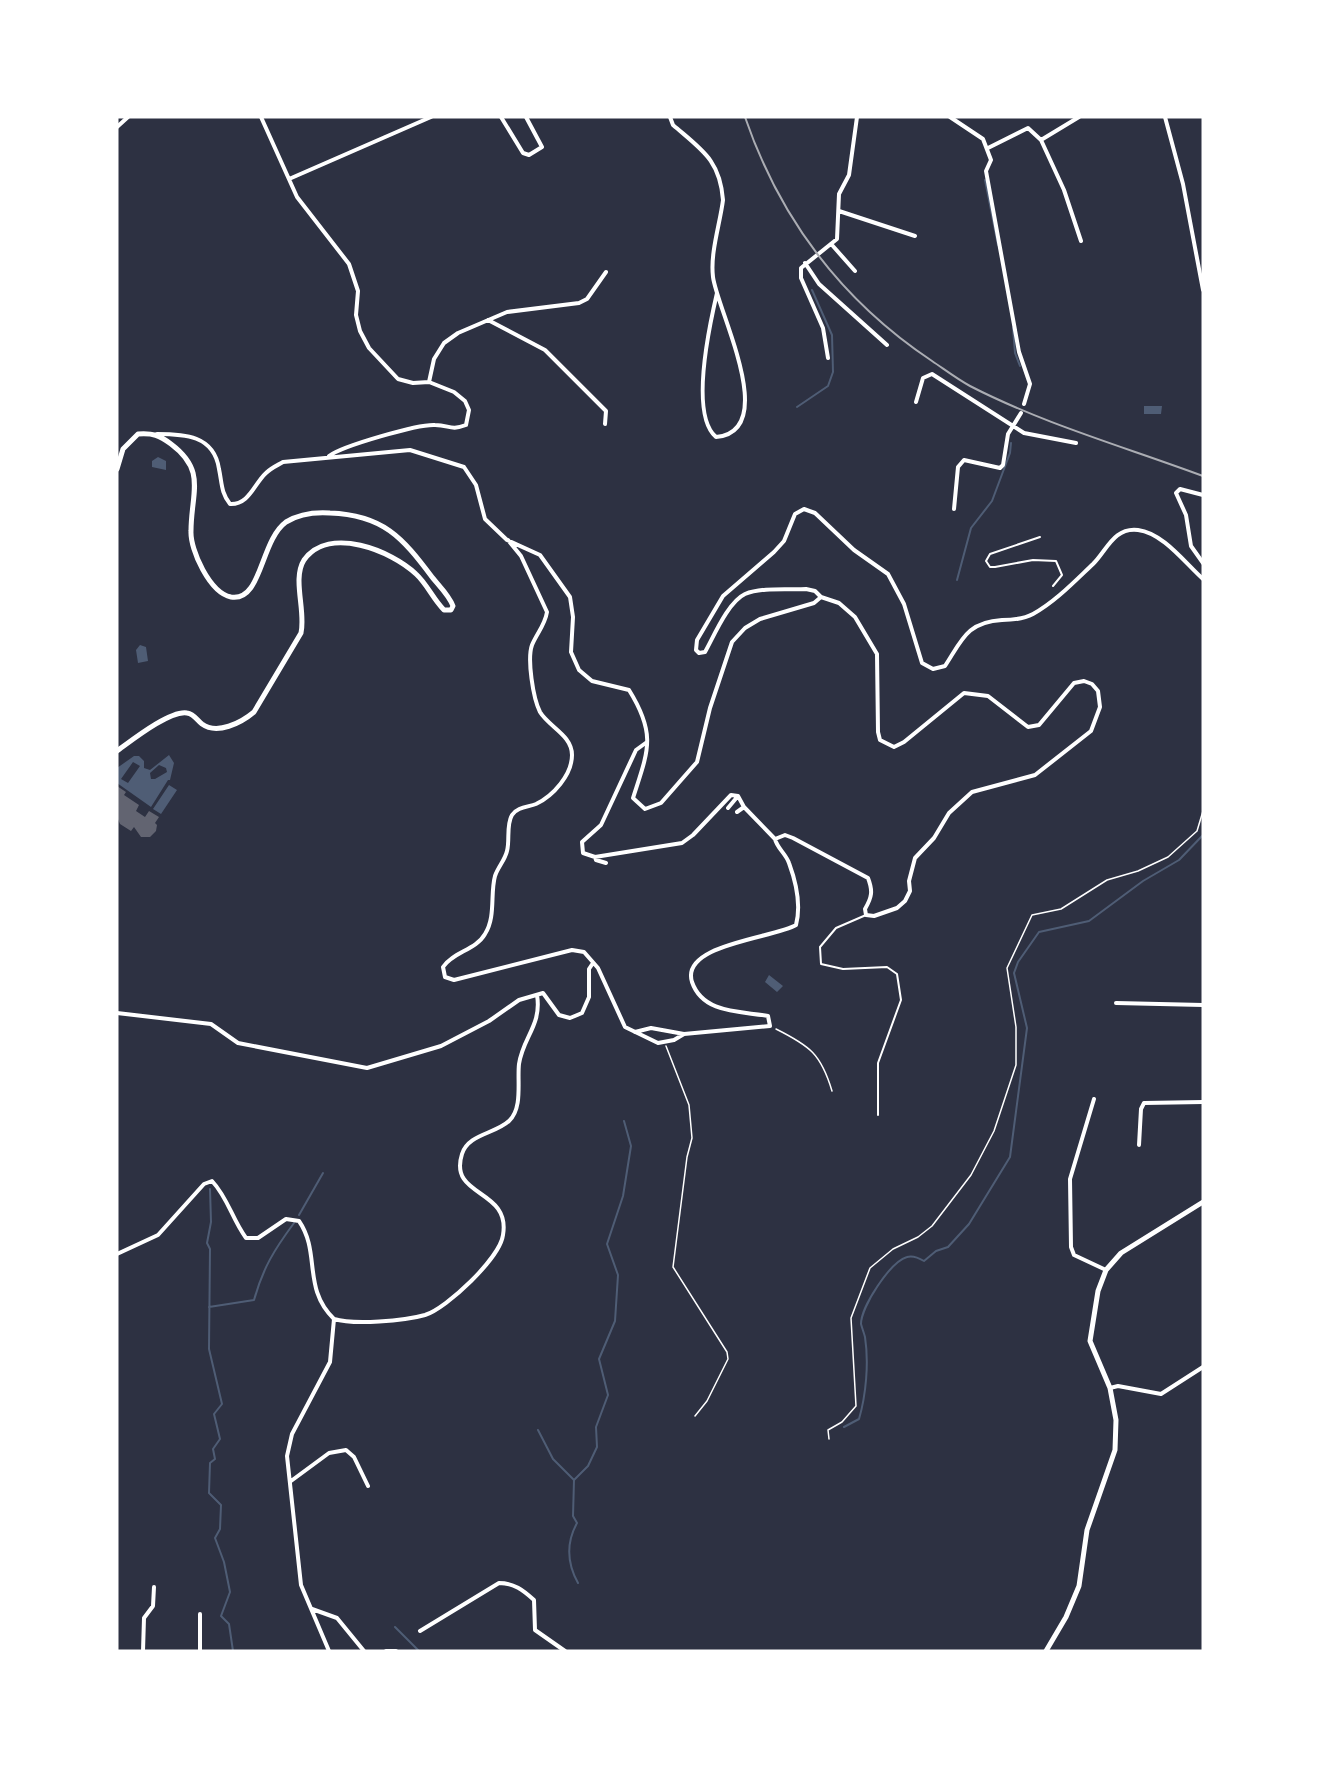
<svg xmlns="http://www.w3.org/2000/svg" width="1320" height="1768" font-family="'Archivo Narrow',sans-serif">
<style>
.water{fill:#4f5d75}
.pier{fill:#2d3142}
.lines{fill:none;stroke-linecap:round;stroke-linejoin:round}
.stream{stroke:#4f5d75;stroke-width:2}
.building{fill:#626471}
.path{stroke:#fff;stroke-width:1.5}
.service{stroke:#fff;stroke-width:2}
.minor{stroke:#fff;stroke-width:4}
.tertiary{stroke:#fff;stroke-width:5}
.secondary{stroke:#fff;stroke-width:5}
.rail{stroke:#abadb3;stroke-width:2}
</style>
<rect width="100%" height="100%" fill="#2d3142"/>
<path class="water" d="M1144 406H1162L1161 414H1144Z
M158 457 166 461V470L152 467V461Z
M140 645 146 647 148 661 138 663 136 650Z
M169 755 174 763 170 780H168L151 807 117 783V768L134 756H139L144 761V768L150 770Z
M169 785 177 790 161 814 153 809Z
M769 975 783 986 777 992 765 982Z"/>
<path class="pier" d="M133 762 140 766 128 783 121 779Z
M159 765 166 768 167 772 155 779H151L150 773Z"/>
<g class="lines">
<path class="stream" d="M985 180 998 245
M1013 328 1015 353 1020 366
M797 407 828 386 833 372 832 335 812 290
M957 580 971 528 992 501 1010 453 1011 443
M210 1189 211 1222 207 1243 210 1249 209 1349 222 1404 214 1414 220 1439 213 1449 215 1459 210 1463 209 1493 221 1505 220 1529 215 1538 224 1562 230 1592 221 1616 229 1624 233 1651
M299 1215 323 1173
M209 1307 254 1300C263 1268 274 1250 294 1223
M844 1427 859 1419C866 1395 869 1363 865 1337 864 1333 862 1328 861 1324 861 1307 890 1262 907 1257 913 1255 919 1258 924 1261L936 1251 948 1247 969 1224 1010 1157 1027 1028 1014 973 1018 962 1039 932 1089 921 1143 881 1179 860 1203 835
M538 1430 553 1459 574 1480
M578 1583C567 1563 566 1543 577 1523L573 1516 574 1480 588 1466 597 1447 596 1427 608 1395 599 1359 615 1321 618 1275 607 1244 623 1196 631 1146 624 1121
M395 1627 419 1651"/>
</g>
<path class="building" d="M117 786 126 792 124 795 139 805 136 811 145 817 149 811 159 817 155 823 157 825 156 831 150 837H141L134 827 131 831 120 824 117 817Z"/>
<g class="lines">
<path class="path" d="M776 1029C810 1046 821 1054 832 1091
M666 1046 689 1105 692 1138 687 1157 673 1267 727 1352 728 1359 707 1401 695 1416
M829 1439 828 1430 842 1422 856 1406 851 1318 870 1268 893 1249 918 1237 932 1226 971 1175 994 1131 1016 1065V1027L1007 968 1032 915 1061 909 1107 880 1138 871 1168 857 1197 831 1203 811"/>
<path class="service" d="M1040 537 990 554 986 561 990 567H995L1033 560 1056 561 1062 575 1053 586
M866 915 836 928 820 947 821 964 843 969 887 967 897 974 901 1000 878 1063V1115"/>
<path class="minor" d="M261 117 297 197 349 264 358 291 356 315 360 331 369 348 398 379 413 383 429 382 454 392 465 401 469 410 466 425C450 431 450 425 435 425 418 424 342 446 329 456
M501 117 523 153 529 155 542 147 526 117
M670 117 673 125C702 150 720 160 723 200 720 224 710 253 713 277 717 310 781 431 716 437 689 414 710 323 717 293
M950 117 983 139 991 160 986 171 1019 352 1030 384 1024 404
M1165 117 1183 184 1203 290
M117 127 128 117
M1041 140 1064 190 1081 241
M988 148 1028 128 1041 140 1079 117
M289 179 431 117
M839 211 915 236
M832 245 855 271
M805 263 819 284 887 345
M488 320 545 350 606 411 605 424
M828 358 823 328 801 278V268L837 239 839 194 849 175 857 117
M429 382 434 359 444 343 458 333 507 312 579 303 587 299 606 272
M916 402 923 378 932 374 1024 433 1076 443
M157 434C184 434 214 435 219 469 222 483 221 493 230 504 249 505 254 484 266 473 271 468 278 465 283 462L410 450 464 467 476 485 485 519 507 540 540 555 570 597 573 617 571 652 579 670 592 681 629 690C657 735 648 751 633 798L645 809 661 803 697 762 710 708 732 642 745 628 760 619 814 603 821 597 815 591 806 589C788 590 762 587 745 594 728 602 714 636 705 652L699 653 696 650 697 640 723 596 774 552 784 541 795 514 804 509 815 513 854 550 888 574 904 604 922 663 933 669 945 666C962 640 967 622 1002 620 1012 620 1024 619 1033 614 1055 602 1075 581 1093 564 1107 550 1114 527 1138 530 1163 533 1185 563 1203 579
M1203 495 1180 489 1176 493 1186 515 1191 546 1203 563
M954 509 958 467 964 460 1000 468 1003 465 1008 434 1021 413
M508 540 521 556 547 612C545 625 537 633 532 645 527 659 533 698 540 712 549 727 572 735 572 755 572 775 553 796 536 804 528 807 517 807 512 815 506 825 510 840 507 851 505 860 498 867 495 876 490 894 496 917 485 934 476 950 453 952 443 967L445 977 454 980 572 950 584 952 598 968 625 1027 658 1043 674 1040 684 1034
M728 808 738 796
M737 812 744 807
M775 839 785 835 793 838 868 878C873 891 872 897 865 909L866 915 874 916 897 908 905 901 910 891 909 881 915 858 934 838 949 813 972 792 1035 775 1091 731 1100 707 1098 691 1092 684 1084 681 1074 683 1039 725 1028 727 988 696 964 693 904 742 894 747 880 740 878 732 877 654 855 617 839 603 821 597
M595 857 596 860 606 863
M1116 1003 1203 1005
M117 1013 211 1024 238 1043 367 1068 441 1046 489 1021 519 1000 543 993 559 1015 570 1018 582 1013 589 997V969L593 963
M635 1032 651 1028 684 1034 770 1026 768 1016C741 1011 703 1014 692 982 680 944 775 938 796 925 801 906 796 882 789 863 786 854 777 848 775 839L744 807 738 796 731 795 693 835 682 843 595 857 583 853 582 842 601 825 636 750 647 742
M1094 1099 1070 1179 1071 1247 1074 1255 1106 1270
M1139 1145 1141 1109 1144 1103 1203 1102
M117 1254 158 1235 204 1184 212 1181C228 1198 232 1219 246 1238H258L286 1219 299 1221C321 1253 302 1288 334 1319 354 1325 404 1321 425 1315 447 1308 500 1258 503 1235 511 1188 448 1198 462 1154 468 1134 495 1134 509 1121 523 1108 517 1081 519 1064 523 1037 542 1025 537 995
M1110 1388 1118 1386 1161 1394 1203 1367
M291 1481 329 1453 346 1450 354 1457 368 1486
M312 1609 337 1618 364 1651
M420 1631 499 1583C514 1583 523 1590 534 1600L535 1630 565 1651
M143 1651 144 1618 153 1606 154 1587
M200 1651V1614
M329 1651 301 1585 287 1456 292 1434 330 1362 334 1319
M386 1651H396"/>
<path class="tertiary" d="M117 469 123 449 138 434C153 433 159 435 171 444 207 471 191 493 191 531 190 550 210 593 231 597 262 602 260 541 286 522 299 514 315 512 330 513 383 515 402 537 432 577 439 586 449 595 453 606L451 610H444C433 599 427 584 416 574 392 551 329 525 304 560 292 579 306 611 301 633L254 712C241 723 217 735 202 724 197 720 194 714 187 713 170 710 131 741 117 751"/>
<path class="secondary" d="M1046 1651 1066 1617 1079 1586 1087 1530 1115 1450 1116 1420 1110 1388 1090 1341 1098 1291 1106 1270 1121 1253 1203 1202"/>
<path class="rail" d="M745 117C780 219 842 301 932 361 944 369 957 379 970 386 1044 424 1125 447 1203 476"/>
</g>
<rect width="1320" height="1768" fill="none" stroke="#ffffff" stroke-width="237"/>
</svg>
